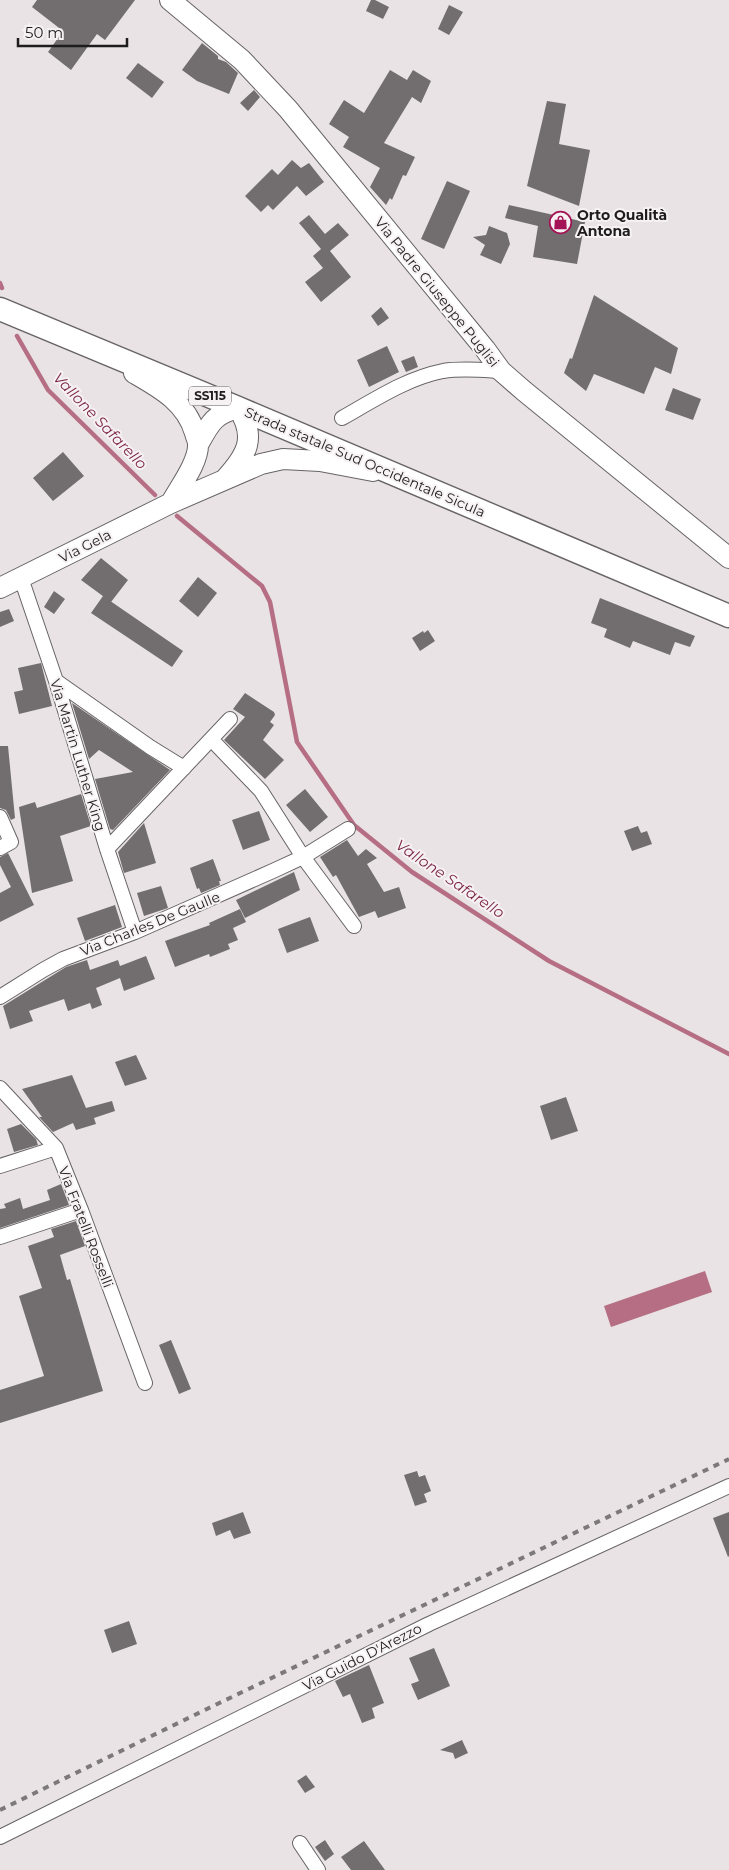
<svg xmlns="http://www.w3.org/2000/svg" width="729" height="1870" font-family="Montserrat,sans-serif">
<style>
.water{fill:#b56e84}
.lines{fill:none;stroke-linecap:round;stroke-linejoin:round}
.stream{stroke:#b56e84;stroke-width:4.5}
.building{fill:#726e6f}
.minor-casing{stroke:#686465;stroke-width:16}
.secondary-casing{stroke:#686465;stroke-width:22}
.primary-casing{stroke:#686465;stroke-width:25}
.minor{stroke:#fff;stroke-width:14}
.secondary{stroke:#fff;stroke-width:20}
.primary{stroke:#fff;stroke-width:22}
.rail{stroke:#7d797a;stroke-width:4;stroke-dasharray:6 6;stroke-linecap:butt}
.labels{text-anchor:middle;stroke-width:4;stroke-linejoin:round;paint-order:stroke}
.shield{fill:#f6f1f2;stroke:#5f5c5d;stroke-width:1}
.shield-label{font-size:12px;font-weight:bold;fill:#1e1c1d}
.poi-label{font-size:14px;font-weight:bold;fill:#1e1c1d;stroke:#f6f1f2;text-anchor:start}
.street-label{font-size:14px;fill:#1e1c1d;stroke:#f6f1f2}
.water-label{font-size:15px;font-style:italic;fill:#7c2547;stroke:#f6f1f2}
</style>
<rect width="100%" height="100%" fill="#e9e3e5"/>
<path class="water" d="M705 1271 712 1292 611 1327 604 1306Z"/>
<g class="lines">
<path class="stream" d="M0 283 2 288
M17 336 48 390 155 495
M177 516 262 586 270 602 297 742 354 825 412 872 549 961 729 1054"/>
</g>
<path class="building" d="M37 0H135L105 40 97 34 71 70 48 52 63 31 32 7Z
M371 0H375L389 7 383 19 366 11Z
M449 5 463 12 449 35 438 29Z
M202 43 218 56V59L226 62 238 73 229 94 197 81 182 70Z
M138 63 164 82 152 98 126 78Z
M390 70 407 80 413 70 431 81 421 103 412 97 384 143 415 157 406 176 403 175 392 200 390 198 386 205 370 187 380 168 343 147 349 137 329 124 344 100 364 113Z
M254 90 260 97 248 111 240 103Z
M547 101 566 104 559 144 590 150 579 206 527 186Z
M292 160 301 168 309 163 324 182 306 196 297 186 273 210 268 205 261 212 245 196 272 169 278 175Z
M447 181 470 191 444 249 421 239Z
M509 205 585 222 577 264 533 257 538 226 505 218Z
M309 215 325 234 338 223 349 235 330 251 351 277 321 302 305 282 323 268 313 256 321 249 299 223Z
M489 226 507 233 510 244 501 264 480 255 485 245 473 237 486 235Z
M594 295 678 348 671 374 655 367 644 394 594 374 586 391 564 373 570 358 572 359Z
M381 307 389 318 378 326 371 316Z
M387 346 399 372 369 387 357 360Z
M414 356 418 367 406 372 401 361Z
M673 388 701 399 693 420 665 410Z
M63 452 84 476 53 501 33 478Z
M101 558 128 580 111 602 81 580Z
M198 577 217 593 198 617 179 601Z
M54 591 65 599 54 614 44 607Z
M103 596 183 651 172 667 91 613Z
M600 598 695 636 690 647 675 642 670 655 633 641 630 648 604 637 607 629 591 623Z
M9 609 14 621 0 627V612Z
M428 630 435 641 420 651 412 638 423 631 424 633Z
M41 663 52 706 19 714 14 692 23 690 18 668Z
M245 693 274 712 275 715 270 722 274 725 263 740 284 760 265 779 224 740 245 717 233 709Z
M72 703 170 770 113 830 110 829 95 779 133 772 99 750 89 759Z
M0 746H8L15 818 11 820 6 810 0 808Z
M305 789 328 817 310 832 286 805Z
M81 794 91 826 60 836 73 881 32 893 19 807 35 802 37 808Z
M259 811 270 840 243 850 232 820Z
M144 823 156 863 124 873 118 852Z
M638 826 641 833 647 831 652 844 632 851 624 831Z
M347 840 358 856 366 849 377 858 367 864 384 892 399 887 406 908 378 918 375 911 359 917 336 875 333 877 320 857Z
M8 853 34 905 0 922V893L11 887 0 865V857Z
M213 859 221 881H219L220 885 201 893 199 888 197 889 190 868Z
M294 872 300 890 245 918 236 900Z
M161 886 168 908 144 916 137 893Z
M115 905 122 927 85 941 77 918Z
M240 909 246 922 233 928 238 940 228 944 230 949 210 957 209 954 175 967 165 941 210 925 209 923Z
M310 917 319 941 287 953 278 929Z
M146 956 155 979 124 991 120 978 96 988 102 1005 92 1009 90 1003 68 1011 64 999 29 1011 33 1021 10 1029 3 1006 66 967 87 960 90 970 118 960 120 966Z
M136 1055 147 1079 125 1086 115 1062Z
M72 1075 86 1108 112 1101 115 1111 94 1118 96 1124 76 1130 73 1123 53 1132 39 1117H42L22 1089Z
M566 1097 578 1131 551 1140 540 1106Z
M21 1124 36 1139 38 1145 14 1152 7 1129Z
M61 1184 69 1205 0 1228V1209L6 1208 4 1204 20 1198 23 1209 50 1200 47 1190Z
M76 1221 85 1246 60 1255 67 1280 70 1279 103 1391 0 1423V1390L44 1376 19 1296 42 1288 28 1246 54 1237 51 1229Z
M171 1340 191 1389 179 1394 159 1345Z
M417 1471 419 1477 425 1475 431 1491 424 1494 427 1502 415 1506 404 1475Z
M243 1512 251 1533 234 1539 230 1530 216 1536 212 1523Z
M729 1512V1556L728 1557 713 1518Z
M129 1621 137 1644 112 1653 104 1630Z
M434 1648 450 1686 418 1700 411 1684 419 1681 409 1658Z
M369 1665 384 1703 372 1708 375 1718 362 1723 350 1694 343 1697 335 1681Z
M462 1740 468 1753 455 1759 453 1753 440 1750Z
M306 1775 315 1787 305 1793 297 1781Z
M325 1840 334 1854 325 1861 315 1847Z
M364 1841 385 1870H351L341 1857Z"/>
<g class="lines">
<defs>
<path id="minor" d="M342 418C374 400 407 378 443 371 462 368 482 370 501 371
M21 578 56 681 107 849 135 932
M56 681 150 747 184 768
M211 739 261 791 303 857 354 926
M0 817 11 842 0 848
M107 849 230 719
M0 997 43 970 63 959 135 932 275 870 303 857 348 829
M0 1088 56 1148 81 1210 145 1383
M0 1166 56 1148
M0 1237 81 1210
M0 1837 429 1624 729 1486
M300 1843 318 1870"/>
<path id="secondary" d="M170 0 242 60 288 109 485 349 501 371 524 391 729 558
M134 373C160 388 186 402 195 433 196 437 198 441 198 444 199 462 179 488 171 503
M198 445C210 423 214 414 238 408 257 437 247 455 226 478
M0 588 171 503 261 464 283 459 320 461 373 471"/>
<path id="primary" d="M0 309 238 408 729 616"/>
</defs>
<use href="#minor" class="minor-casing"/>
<use href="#secondary" class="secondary-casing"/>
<use href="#primary" class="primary-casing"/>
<use href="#minor" class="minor"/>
<use href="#secondary" class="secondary"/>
<use href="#primary" class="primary"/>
<path class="rail" d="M0 1810 211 1707 729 1459"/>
</g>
<defs>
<symbol id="shop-ring" viewBox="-11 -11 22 22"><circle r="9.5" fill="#f6f1f2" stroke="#a31356" stroke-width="1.5"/><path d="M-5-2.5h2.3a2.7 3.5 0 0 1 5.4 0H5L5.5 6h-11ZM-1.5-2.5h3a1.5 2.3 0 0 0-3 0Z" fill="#a31356"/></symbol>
</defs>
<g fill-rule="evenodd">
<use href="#shop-ring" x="548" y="210" width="25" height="25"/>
</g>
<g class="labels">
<rect class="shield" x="189" y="386.5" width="42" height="19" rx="4"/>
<g class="shield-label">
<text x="210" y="400">SS115</text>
</g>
<g class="poi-label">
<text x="577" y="220">Orto Qualità<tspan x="577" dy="16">Antona</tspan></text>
</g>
<g class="street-label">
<text transform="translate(437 292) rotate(51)" y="5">Via Padre Giuseppe Puglisi</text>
<text transform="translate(365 462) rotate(23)" y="5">Strada statale Sud Occidentale Sicula</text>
<text transform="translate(85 546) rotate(-27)" y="5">Via Gela</text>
<text transform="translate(78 755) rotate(73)" y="5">Via Martin Luther King</text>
<text transform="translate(150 924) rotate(-22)" y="5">Via Charles De Gaulle</text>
<text transform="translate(86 1227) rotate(69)" y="5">Via Fratelli Rosselli</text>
<text transform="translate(362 1657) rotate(-27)" y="5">Via Guido D'Arezzo</text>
</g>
<g class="water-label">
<text transform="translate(100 421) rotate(46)" y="5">Vallone Safarello</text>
<text transform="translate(450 879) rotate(34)" y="5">Vallone Safarello</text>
</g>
</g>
<path d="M18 38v8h109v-8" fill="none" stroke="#1e1c1d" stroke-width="2.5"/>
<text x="25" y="38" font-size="15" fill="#1e1c1d" stroke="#f6f1f2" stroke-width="4" paint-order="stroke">50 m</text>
</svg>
